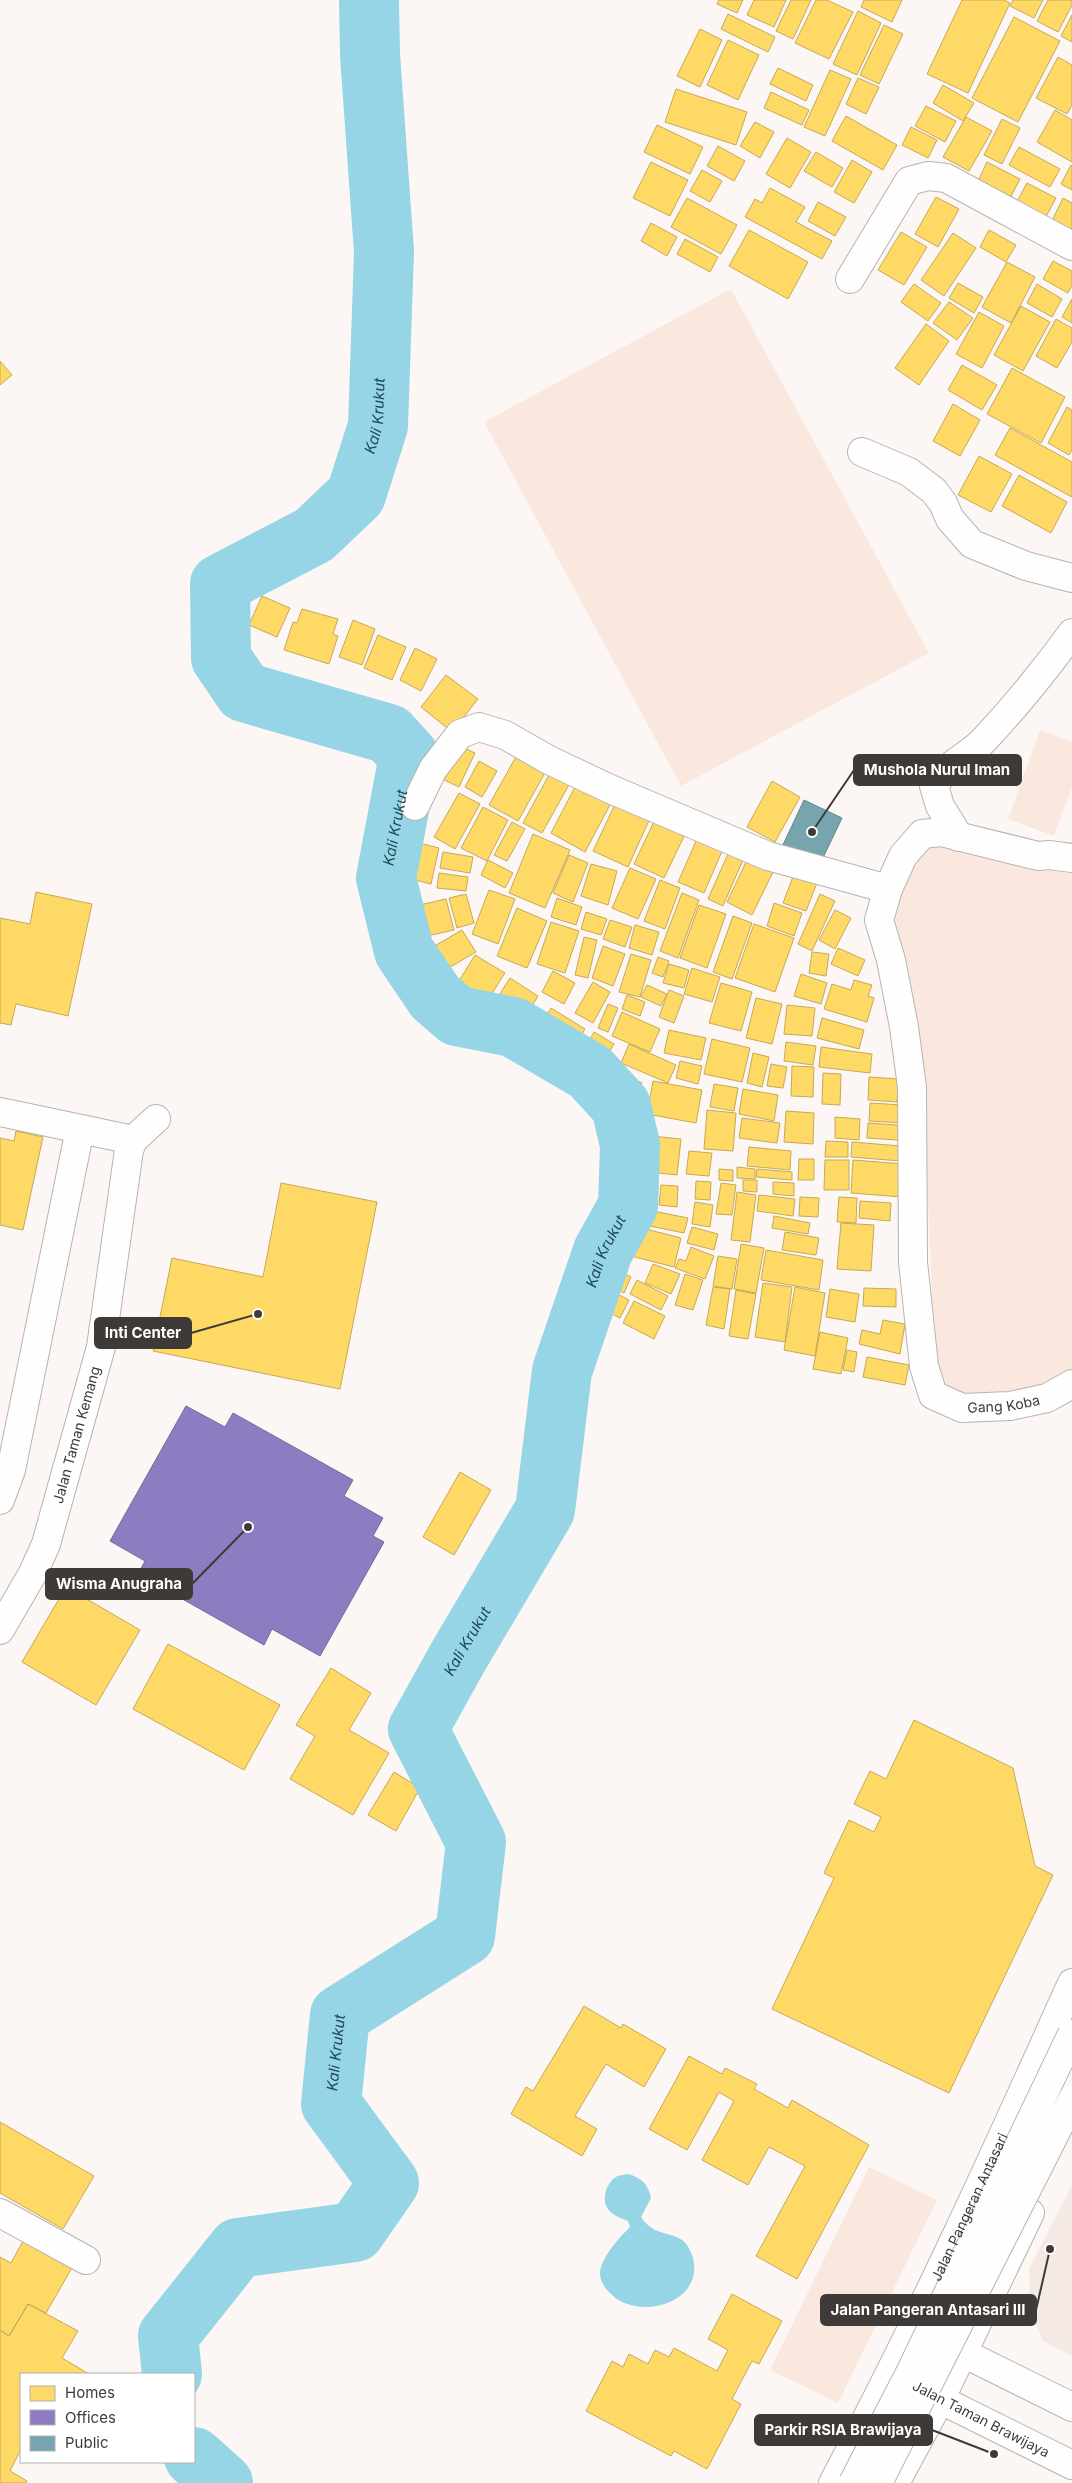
<svg xmlns="http://www.w3.org/2000/svg" width="1072" height="2483" font-family="Inter,sans-serif">
<style>
.medical{fill:#f5e9e3}
.green{fill:#fae8de}
.water{fill:#95d5e6}
.homes{fill:#ffd966;stroke:#c5a958}
.offices{fill:#8e7cc3;stroke:#766899}
.public{fill:#76a5af;stroke:#65858b}
.lines{fill:none;stroke-linecap:round;stroke-linejoin:round}
.river{stroke:#95d5e6;stroke-width:60}
.minor-casing{stroke:#b7b3b1;stroke-width:30}
.major-casing{stroke:#b7b3b1;stroke-width:30}
.minor{stroke:#fffefe;stroke-width:28}
.major{stroke:#fffefe;stroke-width:28}
.major-bridge-casing{stroke:#b7b3b1;stroke-width:30;stroke-linecap:butt}
.major-bridge{stroke:#fffefe;stroke-width:28}
.labels{text-anchor:middle;stroke-width:5;stroke-linejoin:round;paint-order:stroke}
.street-label{font-size:14px;fill:#3e3a37;stroke:#fff}
.water-label{font-size:15px;font-style:italic;fill:#1e4954;stroke:#fff}
.leader{fill:none;stroke:#3e3a37;stroke-width:2}
.callout-dot{fill:#3e3a37;stroke:#fff;stroke-width:2}
.callout{fill:#3e3a37;stroke:#3e3a37;stroke-width:2}
.callout-label{font-size:15px;text-anchor:middle;font-weight:bold;fill:#fff}
</style>
<rect width="100%" height="100%" fill="#fcf7f5"/>
<path class="medical" d="M1072 2185V2356L1043 2341 1030 2310 1029 2269Z"/>
<path class="green" d="M731 289 929 653 681 786 484 422Z
M1040 730 1072 742V787L1054 836 1008 819Z
M931 843 1072 870V1370L1042 1387 977 1396 945 1387 935 1365 922 1064 891 921 910 862Z
M869 2167 937 2200 838 2403 770 2370Z"/>
<path class="water" d="M628 2174C642 2178 648 2184 651 2198L641 2217C658 2243 682 2225 692 2255 708 2303 636 2324 608 2291 602 2285 598 2275 601 2267 606 2252 619 2238 630 2227L628 2221C621 2218 613 2216 608 2209 601 2200 606 2183 616 2177 619 2175 625 2175 628 2174Z"/>
<path class="homes" d="M719 0H743L737 13 717 4Z
M754 0H786L774 27 747 15Z
M791 0H811L793 39 776 31Z
M816 0H827L853 12 829 59 795 43Z
M864 0H902L892 22 861 7Z
M962 0H1004L1010 3 968 93 927 74Z
M1013 0H1043L1034 18 1010 6Z
M1048 0H1072V5L1058 32 1037 21Z
M858 11 881 23 857 75 833 64Z
M728 14 775 37 768 52 721 29Z
M1072 15V42L1061 36Z
M1014 17 1060 41 1018 122 972 98Z
M884 25 903 34 879 84 860 75Z
M700 29 722 40 700 87 677 76Z
M728 40 759 55 738 100 707 85Z
M1058 57 1072 65V105L1067 114 1036 98Z
M778 68 813 85 806 101 770 84Z
M830 70 851 79 825 136 804 127Z
M858 78 879 87 866 114 846 104Z
M943 85 974 103 963 121 933 103Z
M676 89 747 112 736 145 665 122Z
M771 92 809 110 802 125 764 108Z
M926 106 956 121 945 142 915 126Z
M1055 110 1072 120V162L1037 142Z
M846 116 897 145 883 170 832 141Z
M966 117 992 131 969 171 943 157Z
M1002 119 1020 128 1002 164 984 155Z
M755 122 774 132 760 158 740 146Z
M657 125 703 147 690 174 644 152Z
M911 127 937 140 928 158 902 145Z
M787 138 811 152 790 188 766 174Z
M718 146 745 161 734 181 707 166Z
M1019 147 1060 169 1050 187 1009 165Z
M816 152 843 168 832 187 804 171Z
M852 160 872 172 854 203 834 192Z
M651 162 688 180 670 216 633 198Z
M987 162 1020 179 1005 208 974 190Z
M1071 165 1072 166V190L1061 184Z
M702 170 722 181 710 202 690 191Z
M1027 183 1056 198 1042 224 1013 209Z
M770 188 805 207 796 222 832 241 822 259 745 217 755 199 762 203Z
M936 197 959 209 938 247 915 234Z
M687 198 737 225 721 254 671 227Z
M1063 198 1072 203V244L1047 231Z
M818 202 846 217 835 236 808 221Z
M651 223 677 237 667 256 641 241Z
M749 230 808 262 788 299 729 266Z
M989 230 1016 245 1006 262 980 247Z
M901 232 927 247 904 285 878 270Z
M953 233 976 248 944 296 921 280Z
M685 239 718 257 710 272 677 254Z
M1053 261 1072 271V285L1068 293 1043 279Z
M1007 262 1035 277 1011 323 982 307Z
M958 283 983 297 974 313 949 298Z
M914 284 941 303 928 321 901 302Z
M1037 284 1062 299 1052 317 1027 303Z
M1072 299V323L1062 317Z
M949 302 973 318 957 340 933 323Z
M1021 306 1050 322 1023 371 994 355Z
M979 312 1004 326 982 368 956 354Z
M1056 319 1072 328V342L1057 368 1036 356Z
M926 324 949 341 919 385 895 368Z
M0 361 12 375 0 385Z
M962 365 997 385 982 410 948 390Z
M1012 368 1065 397 1041 443 987 414Z
M953 404 980 420 960 456 933 441Z
M1067 407 1072 410V450L1069 455 1048 443Z
M1010 428 1072 462V497L995 455Z
M979 456 1012 474 991 512 958 495Z
M1019 475 1067 502 1051 533 1002 506Z
M262 596 290 608 277 637 249 625Z
M302 609 338 619 333 634 338 636 329 664 284 650 293 622 297 623Z
M353 620 375 629 362 665 339 657Z
M378 635 406 647 392 680 364 668Z
M415 648 437 659 421 691 400 680Z
M446 675 478 699 452 732 421 707Z
M456 744 475 753 459 787 440 778Z
M517 755 546 771 518 821 489 805Z
M479 761 497 771 482 797 465 787Z
M550 773 570 783 542 833 523 823Z
M772 781 800 797 775 842 747 827Z
M576 785 611 803 585 852 551 833Z
M459 793 480 804 455 849 434 837Z
M617 800 651 816 628 867 593 851Z
M483 807 508 820 487 861 461 848Z
M658 813 688 828 664 878 634 864Z
M512 822 525 829 507 861 494 855Z
M701 830 726 842 704 893 678 882Z
M533 834 570 850 545 908 509 893Z
M411 841 439 848 431 884 403 877Z
M731 847 746 853 723 906 708 899Z
M443 852 473 857 470 873 440 868Z
M569 855 588 863 573 902 553 893Z
M748 858 774 870 752 915 727 902Z
M488 860 513 873 505 888 481 875Z
M591 864 617 871 608 905 581 896Z
M630 868 656 879 638 919 612 908Z
M439 873 468 877 466 891 437 888Z
M794 874 817 883 806 911 783 903Z
M660 880 680 888 665 929 644 921Z
M489 890 515 899 498 944 472 934Z
M36 892 92 904 68 1016 16 1004 11 1025 0 1023V918L30 924Z
M682 893 699 900 678 958 660 951Z
M466 894 474 923 457 928 449 898Z
M820 894 835 901 812 951 798 944Z
M557 898 582 907 576 925 551 917Z
M446 899 454 930 414 939 406 908Z
M774 903 802 913 794 936 767 926Z
M699 905 726 914 707 968 680 958Z
M517 908 547 921 527 968 497 956Z
M835 910 851 918 835 949 819 940Z
M586 912 607 919 601 935 581 929Z
M733 916 752 923 732 979 713 972Z
M610 920 632 927 625 947 603 939Z
M551 922 579 931 565 973 537 964Z
M754 924 794 938 775 992 735 978Z
M635 925 659 932 652 955 629 948Z
M462 930 476 952 440 973 426 951Z
M584 937 597 940 588 978 575 975Z
M603 946 625 954 613 986 592 978Z
M838 948 865 960 858 976 831 964Z
M812 952 829 954 826 976 809 973Z
M631 954 651 960 640 997 619 992Z
M475 955 505 973 480 1012 451 994Z
M658 957 669 961 663 977 652 973Z
M669 964 689 970 684 988 663 983Z
M692 968 720 977 712 1002 684 994Z
M553 971 575 983 564 1004 542 992Z
M801 974 827 983 821 1004 794 996Z
M510 978 538 996 523 1021 494 1003Z
M854 980 872 985 868 996 874 998 867 1022 824 1009 832 984 851 990Z
M593 982 610 992 593 1023 575 1013Z
M721 983 752 992 741 1031 709 1023Z
M647 985 667 994 661 1006 641 997Z
M669 990 684 996 674 1023 659 1017Z
M627 995 645 1002 640 1016 622 1009Z
M756 998 782 1004 772 1044 746 1038Z
M608 1004 618 1008 608 1032 598 1028Z
M787 1005 815 1008 812 1036 784 1034Z
M551 1008 585 1029 573 1049 538 1029Z
M622 1012 660 1029 650 1052 612 1036Z
M822 1018 864 1030 859 1049 817 1038Z
M669 1030 706 1038 701 1060 664 1053Z
M594 1032 614 1044 603 1063 583 1052Z
M712 1039 750 1048 742 1082 704 1074Z
M786 1042 816 1046 813 1065 784 1061Z
M629 1044 676 1065 668 1083 621 1063Z
M821 1047 872 1054 870 1073 819 1067Z
M753 1053 769 1057 762 1087 747 1083Z
M680 1061 702 1066 698 1084 676 1078Z
M771 1064 787 1067 783 1088 767 1086Z
M792 1066 814 1067 813 1097 791 1096Z
M823 1073 841 1074 840 1105 822 1104Z
M624 1074 642 1083 635 1098 616 1089Z
M869 1077 899 1079 897 1102 868 1100Z
M653 1081 702 1090 696 1123 647 1114Z
M714 1084 738 1088 734 1111 710 1107Z
M743 1089 778 1095 774 1121 739 1114Z
M870 1103 903 1105 902 1123 869 1121Z
M707 1110 736 1113 733 1151 704 1149Z
M786 1111 814 1113 813 1144 784 1142Z
M835 1117 860 1119 859 1140 835 1138Z
M742 1118 780 1123 777 1143 739 1138Z
M868 1123 911 1126V1141L867 1138Z
M16 1131 43 1137 23 1230 0 1225V1138L14 1141Z
M642 1135 681 1139 677 1175 638 1171Z
M826 1141 848 1142V1157H825Z
M852 1142 901 1146 900 1161 851 1157Z
M749 1147 791 1151 790 1170 747 1166Z
M689 1151 712 1153 709 1176 686 1174Z
M799 1159H814V1180H798Z
M825 1160H849V1190H824Z
M853 1160 904 1164 902 1197 851 1193Z
M737 1167 755 1169V1179L737 1178Z
M719 1169 733 1170V1181L719 1180Z
M757 1169 792 1172V1180L756 1177Z
M743 1180H757V1192L743 1191Z
M696 1181 711 1182 710 1200 695 1199Z
M773 1182 794 1183V1196L773 1194Z
M281 1183 377 1202 340 1389 153 1351 172 1258 263 1277Z
M721 1183 736 1185 732 1215 716 1214Z
M641 1184 658 1185 657 1206 640 1205Z
M661 1185 678 1186 677 1207 659 1205Z
M737 1192 756 1195 750 1242 731 1240Z
M759 1195 795 1199 793 1216 757 1211Z
M800 1197 819 1198 818 1217 799 1216Z
M839 1197 857 1198 856 1223 837 1222Z
M860 1201 891 1203 890 1221 859 1218Z
M695 1202 713 1205 710 1227 692 1224Z
M648 1210 688 1218 684 1233 645 1225Z
M774 1216 810 1223 808 1234 772 1228Z
M841 1223 874 1225 871 1271 837 1269Z
M634 1226 681 1238 674 1267 627 1255Z
M692 1227 718 1234 714 1250 687 1243Z
M785 1232 819 1238 816 1255 782 1250Z
M741 1244 764 1248 756 1293 734 1289Z
M691 1247 714 1256 705 1279 675 1268 679 1259 686 1261Z
M766 1250 823 1260 819 1290 761 1280Z
M718 1256 737 1259 732 1289 713 1286Z
M653 1264 680 1274 671 1294 645 1283Z
M612 1268 631 1277 624 1293 605 1284Z
M685 1274 703 1280 693 1310 675 1305Z
M637 1280 668 1296 661 1310 630 1294Z
M763 1283 792 1287 785 1342 755 1337Z
M604 1287 629 1300 620 1318 595 1306Z
M713 1287 730 1289 724 1329 706 1325Z
M795 1287 825 1293 815 1356 784 1350Z
M864 1288 896 1289V1307L863 1306Z
M830 1289 859 1294 855 1322 826 1317Z
M736 1290 756 1294 748 1339 729 1336Z
M634 1301 665 1316 654 1339 623 1323Z
M883 1320 905 1324 900 1354 859 1344 862 1330 880 1334Z
M820 1332 848 1338 841 1374 813 1369Z
M847 1350 857 1352 854 1372 843 1370Z
M867 1357 909 1365 905 1385 863 1377Z
M460 1472 491 1490 454 1555 423 1537Z
M66 1587 140 1630 96 1705 22 1662Z
M168 1644 280 1705 244 1770 133 1709Z
M331 1668 371 1693 349 1730 389 1753 353 1815 290 1779 315 1736 296 1725Z
M914 1720 1013 1768 1035 1866 1053 1875 949 2093 772 2009 834 1878 824 1873 849 1820 874 1832 881 1817 854 1804 870 1771 886 1779Z
M394 1772 420 1788 396 1831 368 1815Z
M584 2006 621 2028 623 2024 666 2049 644 2087 606 2064 575 2116 597 2129 582 2156 511 2114 526 2087 533 2091Z
M689 2056 722 2074 725 2068 757 2084 754 2089 788 2108 792 2100 869 2145 797 2279 756 2256 805 2166 769 2147 748 2185 702 2160 734 2101 719 2092 687 2150 649 2129Z
M0 2122 94 2176 63 2229 0 2193Z
M28 2232 77 2259 46 2313 28 2304 9 2336 0 2330V2257L11 2263Z
M732 2294 782 2321 759 2364 752 2361 732 2399 741 2404 707 2469 674 2451 671 2456 586 2411 612 2361 623 2367 629 2354 648 2364 655 2350 669 2357 674 2348 717 2371 728 2350 708 2339Z
M28 2304 78 2331 62 2358 89 2374H21V2449L10 2471 27 2481 26 2483H0V2330L9 2336Z"/>
<path class="offices" d="M186 1406 225 1427 233 1413 353 1480 344 1496 383 1518 373 1536 384 1542 320 1656 272 1629 264 1645 138 1574 145 1561 110 1541Z"/>
<path class="public" d="M804 800 842 818 820 864 782 847Z"/>
<g class="lines">
<g class="river">
<path id="s1" d="M172 2374 168 2336 238 2248 355 2232 389 2183 331 2104 340 2015 465 1936 476 1842 418 1729 458 1657 545 1510 562 1371 603 1251 628 1206 630 1145 621 1106 590 1072 513 1027 457 1016 435 997 404 951 386 878 409 756 389 734 244 692 221 658 220 584 314 535 356 495 378 426 384 252 370 55 369 0"/>
<path d="M194 2457 223 2483"/>
</g>
<defs>
<g id="minor">
<path d="M850 279 909 181 928 176 946 178 1072 246"/>
<path d="M862 452 909 472 934 491 943 503 950 519 972 544 1026 566 1072 578"/>
<path d="M415 806 433 769 460 734 479 727 505 735 549 760 608 788 768 856 888 889"/>
<path d="M959 837 940 806 934 786C946 764 968 757 984 740 1016 706 1045 670 1072 633"/>
<path id="s2" d="M1072 858 1049 855 1038 856 941 832 922 834 903 856 888 889 879 920 891 960 904 1027 912 1087 913 1262 924 1366 933 1395 962 1408 1010 1406 1047 1398 1072 1384"/>
<path d="M0 1112 133 1140"/>
<path d="M0 1500 11 1470 80 1129"/>
<path id="s3" d="M0 1630 33 1573 46 1544 101 1347 129 1150 133 1140 156 1119"/>
<path d="M0 2213 86 2260"/>
<path d="M941 2342 1072 2407"/>
<path d="M919 2389 1072 2465"/>
</g>
<g id="major">
<path id="s4" d="M833 2483C920 2320 996 2152 1072 1983"/>
<path d="M895 2483 940 2400 1030 2213"/>
</g>
</defs>
<use href="#minor" class="minor-casing"/>
<use href="#major" class="major-casing"/>
<use href="#minor" class="minor"/>
<use href="#major" class="major"/>
<defs>
<path id="major-bridge" d="M853 2483 910 2373 1072 2034
M878 2483 1072 2100"/>
</defs>
<use href="#major-bridge" class="major-bridge-casing"/>
<use href="#major-bridge" class="major-bridge"/>
</g>
<g class="labels">
<g class="street-label">
<text dy="5" stroke="none"><textPath href="#s2" startOffset="805">Gang Koba</textPath></text>
<text dy="5" stroke="none"><textPath href="#s3" startOffset="211">Jalan Taman Kemang</textPath></text>
<text dy="5" stroke="none"><textPath href="#s4" startOffset="308">Jalan Pangeran Antasari</textPath></text>
<text transform="translate(981 2419) rotate(27)" y="5">Jalan Taman Brawijaya</text>
</g>
<g class="water-label">
<text dy="5" stroke="none"><textPath href="#s1" startOffset="2576">Kali Krukut</textPath></text>
<text dy="5" stroke="none"><textPath href="#s1" startOffset="1961">Kali Krukut</textPath></text>
<text dy="5" stroke="none"><textPath href="#s1" startOffset="1406">Kali Krukut</textPath></text>
<text dy="5" stroke="none"><textPath href="#s1" startOffset="986">Kali Krukut</textPath></text>
<text dy="5" stroke="none"><textPath href="#s1" startOffset="478">Kali Krukut</textPath></text>
</g>
</g>
<path class="leader" d="M812 832L854 770M258 1314L191 1333M248 1527L192 1584M1050 2249L1036 2310M994 2454L932 2430"/>
<g class="callout-dot">
<circle cx="812" cy="832" r="5"/>
<circle cx="258" cy="1314" r="5"/>
<circle cx="248" cy="1527" r="5"/>
<circle cx="1050" cy="2249" r="5"/>
<circle cx="994" cy="2454" r="5"/>
</g>
<g class="callout">
<rect x="854" y="755" width="167" height="30" rx="5"/>
<rect x="95" y="1318" width="96" height="30" rx="5"/>
<rect x="46" y="1569" width="146" height="30" rx="5"/>
<rect x="821" y="2295" width="215" height="30" rx="5"/>
<rect x="755" y="2415" width="177" height="30" rx="5"/>
</g>
<g class="callout-label">
<text x="937" y="775">Mushola Nurul Iman</text>
<text x="143" y="1338">Inti Center</text>
<text x="119" y="1589">Wisma Anugraha</text>
<text x="928" y="2315">Jalan Pangeran Antasari III</text>
<text x="843" y="2435">Parkir RSIA Brawijaya</text>
</g>
<rect x="20" y="2373" width="175" height="90" fill="#ffffff" stroke="#b2b0af"/>
<rect x="30" y="2386" width="25" height="15" fill="#ffd966" stroke="#b2b0af"/>
<text x="65" y="2398" font-size="15" fill="#3e3a37">Homes</text>
<rect x="30" y="2410" width="25" height="15" fill="#8e7cc3" stroke="#b2b0af"/>
<text x="65" y="2423" font-size="15" fill="#3e3a37">Offices</text>
<rect x="30" y="2436" width="25" height="15" fill="#76a5af" stroke="#b2b0af"/>
<text x="65" y="2448" font-size="15" fill="#3e3a37">Public</text>
</svg>
